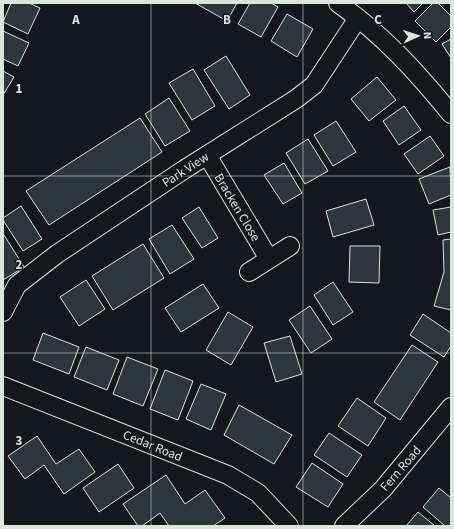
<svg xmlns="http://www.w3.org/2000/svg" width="454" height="529" font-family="'Source Sans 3',sans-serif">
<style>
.building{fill:#2c363c;stroke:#d8e6dc}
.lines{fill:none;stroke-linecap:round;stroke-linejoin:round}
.minor-casing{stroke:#d8e6dc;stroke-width:20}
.minor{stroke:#14181c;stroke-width:18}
.grid{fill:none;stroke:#d8e6dc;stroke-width:1;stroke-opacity:0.55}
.labels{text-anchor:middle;stroke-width:3;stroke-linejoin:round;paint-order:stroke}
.street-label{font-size:13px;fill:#d8e6dc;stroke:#14181c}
.grid-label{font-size:13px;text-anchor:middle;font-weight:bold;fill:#d8e6dc;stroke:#14181c;stroke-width:3;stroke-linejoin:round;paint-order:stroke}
</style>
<rect width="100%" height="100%" fill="#14181c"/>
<path class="building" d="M11 3H29L40 8 28 34 3 22Z
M195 3H237L227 21Z
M250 3H271L278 7 261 37 238 24Z
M406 3H423L414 12Z
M433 3H438L451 16V27L436 42 415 21Z
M287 14 313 29 297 57 271 41Z
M3 31 29 43 18 66 3 59Z
M451 39V58L442 44Z
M226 56 250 95 229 109 204 70Z
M193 69 215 106 192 120 169 83Z
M3 71 14 77 3 95Z
M377 77 396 100 369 121 351 99Z
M169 98 190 131 165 146 145 114Z
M404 106 421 130 399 145 383 121Z
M140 118 162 152 49 225 26 191Z
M336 121 356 152 333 166 314 135Z
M430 136 444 156 418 174 404 154Z
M308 139 328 171 305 184 286 153Z
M284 163 302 193 283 204 264 175Z
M450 167 451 195 429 204 419 179Z
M366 199 374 225 333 237 326 211Z
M21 206 42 239 23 251 3 220V218Z
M199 207 218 238 202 248 182 218Z
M451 207V232L438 235 433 210Z
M172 225 194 259 170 274 149 239Z
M4 235 24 267 3 280V236Z
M451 239V310L434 306 444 272 443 240Z
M143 244 164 278 113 310 92 276Z
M350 246H380L379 283 349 282Z
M86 280 105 309 79 326 60 297Z
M333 282 353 312 333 325 314 295Z
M203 284 219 308 181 332 165 308Z
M310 306 332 339 311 353 289 320Z
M228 312 253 327 231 365 206 350Z
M423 314 451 333V346L444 357 410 335Z
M43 333 79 347 69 374 33 360Z
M290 336 302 374 276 382 264 343Z
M412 345 438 362 400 420 374 402Z
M86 347 119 360 107 390 74 377Z
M127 357 158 369 143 406 113 394Z
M165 370 193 381 178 420 150 409Z
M201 384 226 394 211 430 186 419Z
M357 398 386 418 368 446 338 426Z
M239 405 292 435 274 464 224 435Z
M329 433 362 455 347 477 314 455Z
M37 436 56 464 79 449 95 472 64 494 44 465 25 479 8 456Z
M312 463 343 484 328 507 296 487Z
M118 464 134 488 99 512 83 488Z
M166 475 185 504 205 490 225 518 213 526H169L160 513 142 526H138L123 504Z
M439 488 451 498V526H445L423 507Z
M418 512 435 526H406Z"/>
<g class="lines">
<defs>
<path id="minor" d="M338 3C383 35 416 71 451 114
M207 155 269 259
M249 272 290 246
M3 312 17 285 57 254 185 169 296 99 314 85 358 18
M3 386 228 475 258 493 289 526
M344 526 383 489 451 407"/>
</defs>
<use href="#minor" class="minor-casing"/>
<use href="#minor" class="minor"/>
</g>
<path class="grid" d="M151 3V526M303 3V526M3 176H451M3 353H451"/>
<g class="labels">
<g class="street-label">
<text transform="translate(185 169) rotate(-33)" y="5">Park View</text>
<text transform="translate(238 207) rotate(59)" y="5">Bracken Close</text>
<text transform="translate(153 445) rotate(22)" y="5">Cedar Road</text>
<text transform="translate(400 468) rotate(-49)" y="5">Fern Road</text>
</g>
</g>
<g class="grid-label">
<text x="76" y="24">A</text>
<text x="227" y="24">B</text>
<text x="378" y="24">C</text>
<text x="19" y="93">1</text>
<text x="19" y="269">2</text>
<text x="19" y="445">3</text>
</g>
<rect width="454" height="529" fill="none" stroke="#d8e6dc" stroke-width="8"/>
<g transform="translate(418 36) rotate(87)" stroke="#14181c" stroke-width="3" paint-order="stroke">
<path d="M0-3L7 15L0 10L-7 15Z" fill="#d8e6dc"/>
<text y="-6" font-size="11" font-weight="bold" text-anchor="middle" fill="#d8e6dc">N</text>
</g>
</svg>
